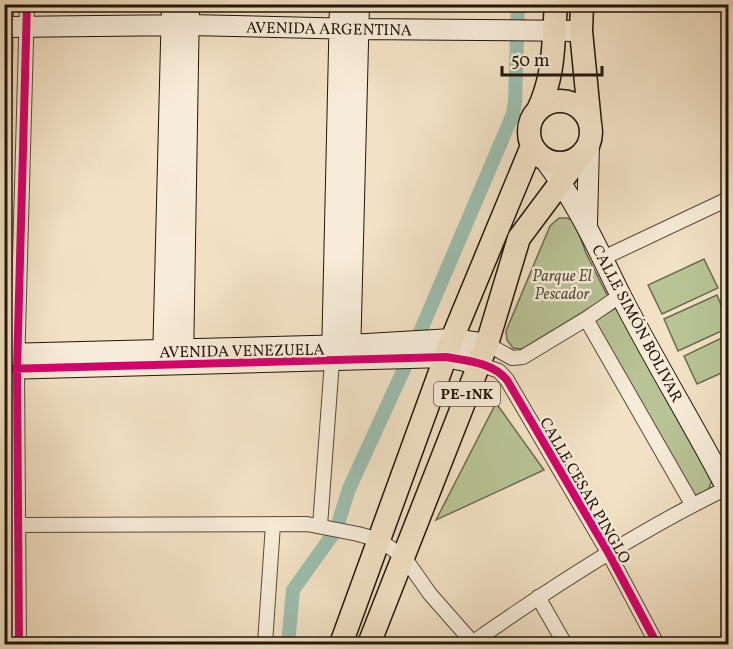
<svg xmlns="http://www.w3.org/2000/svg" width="733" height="649" font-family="Vollkorn,serif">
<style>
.green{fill:#b8c396;stroke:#6c6c50;stroke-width:1.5}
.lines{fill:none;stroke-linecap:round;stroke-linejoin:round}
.canal{stroke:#9cbeaf;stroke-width:14}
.street-casing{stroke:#554938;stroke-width:16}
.secondary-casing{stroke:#21160a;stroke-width:22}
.primary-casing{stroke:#21160a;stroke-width:25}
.street{stroke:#f7ecd9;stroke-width:14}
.secondary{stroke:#f7ecd9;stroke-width:20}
.primary{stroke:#f2e1c4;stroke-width:22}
.cycleway-casing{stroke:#f7ecd9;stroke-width:11}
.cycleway{stroke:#d6006c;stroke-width:8}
.labels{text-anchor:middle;stroke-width:5;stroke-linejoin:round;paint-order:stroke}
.shield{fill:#f7ecd9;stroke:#615648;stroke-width:1.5}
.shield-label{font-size:15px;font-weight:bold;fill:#21160a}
.street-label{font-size:16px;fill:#21160a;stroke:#f7ecd9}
.park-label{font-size:16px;font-style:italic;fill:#56533b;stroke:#f7ecd9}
</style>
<rect width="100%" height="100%" fill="#f2e1c4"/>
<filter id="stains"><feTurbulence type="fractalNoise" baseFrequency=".00333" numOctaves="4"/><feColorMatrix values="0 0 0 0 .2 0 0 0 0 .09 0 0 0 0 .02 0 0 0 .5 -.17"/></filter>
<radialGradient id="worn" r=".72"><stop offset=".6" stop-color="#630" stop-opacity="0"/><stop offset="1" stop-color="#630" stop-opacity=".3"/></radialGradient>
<path class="green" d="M559 218H567L574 221 586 253 608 297 522 349 513 348 507 340 506 331 550 226Z
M704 259 718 288 662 314 648 285Z
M717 295 728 322V328L678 351 664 319Z
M616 308 712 481 708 490 698 495 692 494 592 322Z
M728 335V370L697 384 684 356Z
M496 403 544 470 436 520Z"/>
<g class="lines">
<path class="canal" d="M288 644 293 590 336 530 349 489 409 358 513 114 515 102 518 4"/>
<defs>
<path id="street" d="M4 121 6 4
M603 258 728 199
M586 319 692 504
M487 344 512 358 523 357 586 319 621 295
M479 364 499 371 507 380 609 554 657 644
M4 525 307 524 358 534 379 540 404 557 430 594 474 644
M320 526 332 361
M538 597 565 644
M472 643C553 586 638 531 727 488
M19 644 17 369 27 4
M265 644 273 524"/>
<path id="secondary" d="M4 27 189 25 358 29 581 31
M544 159C576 201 597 247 620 294 654 361 694 425 728 491
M587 224 589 144
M4 354 350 345 452 339 487 344
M350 358 359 4
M332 359 340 4
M163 362 172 4
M183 363 189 4
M4 369 446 357 479 364"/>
<path id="primary" d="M582 4 581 31 590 124
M529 132a31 31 0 1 1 62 0a31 31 0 1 1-62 0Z
M538 110C555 74 553 43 556 4
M341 644 452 339 532 146
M369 644 487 344 519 238 581 155"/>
</defs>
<use href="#street" class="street-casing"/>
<use href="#secondary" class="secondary-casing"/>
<use href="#primary" class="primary-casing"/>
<use href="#street" class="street"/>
<use href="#secondary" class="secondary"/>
<use href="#primary" class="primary"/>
<defs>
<path id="cycleway" d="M4 369 446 357C467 361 492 362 507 380L609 554 657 644
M19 644 17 369 27 4"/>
</defs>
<use href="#cycleway" class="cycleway-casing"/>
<use href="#cycleway" class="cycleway"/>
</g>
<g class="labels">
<rect class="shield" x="434" y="382" width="66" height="24" rx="4.5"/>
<g class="shield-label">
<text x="467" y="399">PE-1NK</text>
</g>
<g class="street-label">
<text transform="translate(329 28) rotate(1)" y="6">AVENIDA ARGENTINA</text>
<text transform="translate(638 323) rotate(62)" y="6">CALLE SIMÓN BOLIVAR</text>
<text transform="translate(242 350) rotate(-1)" y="6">AVENIDA VENEZUELA</text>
<text transform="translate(586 490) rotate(60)" y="6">CALLE CESAR PINGLO</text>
</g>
<g class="park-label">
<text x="562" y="281">Parque El<tspan x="562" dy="18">Pescador</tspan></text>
</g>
</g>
<rect width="733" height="649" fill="none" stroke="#f2e1c4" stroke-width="24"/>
<rect x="6" y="6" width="721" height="637" fill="none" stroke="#21160a" stroke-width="3"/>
<rect x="12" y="12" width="709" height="625" fill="none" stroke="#21160a" stroke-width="1.5"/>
<path d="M502 66v9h100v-9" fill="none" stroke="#21160a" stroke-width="3"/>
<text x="511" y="66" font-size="18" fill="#21160a" stroke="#f7ecd9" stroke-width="4.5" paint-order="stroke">50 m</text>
<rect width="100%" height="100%" filter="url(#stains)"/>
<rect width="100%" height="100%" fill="url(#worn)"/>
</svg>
